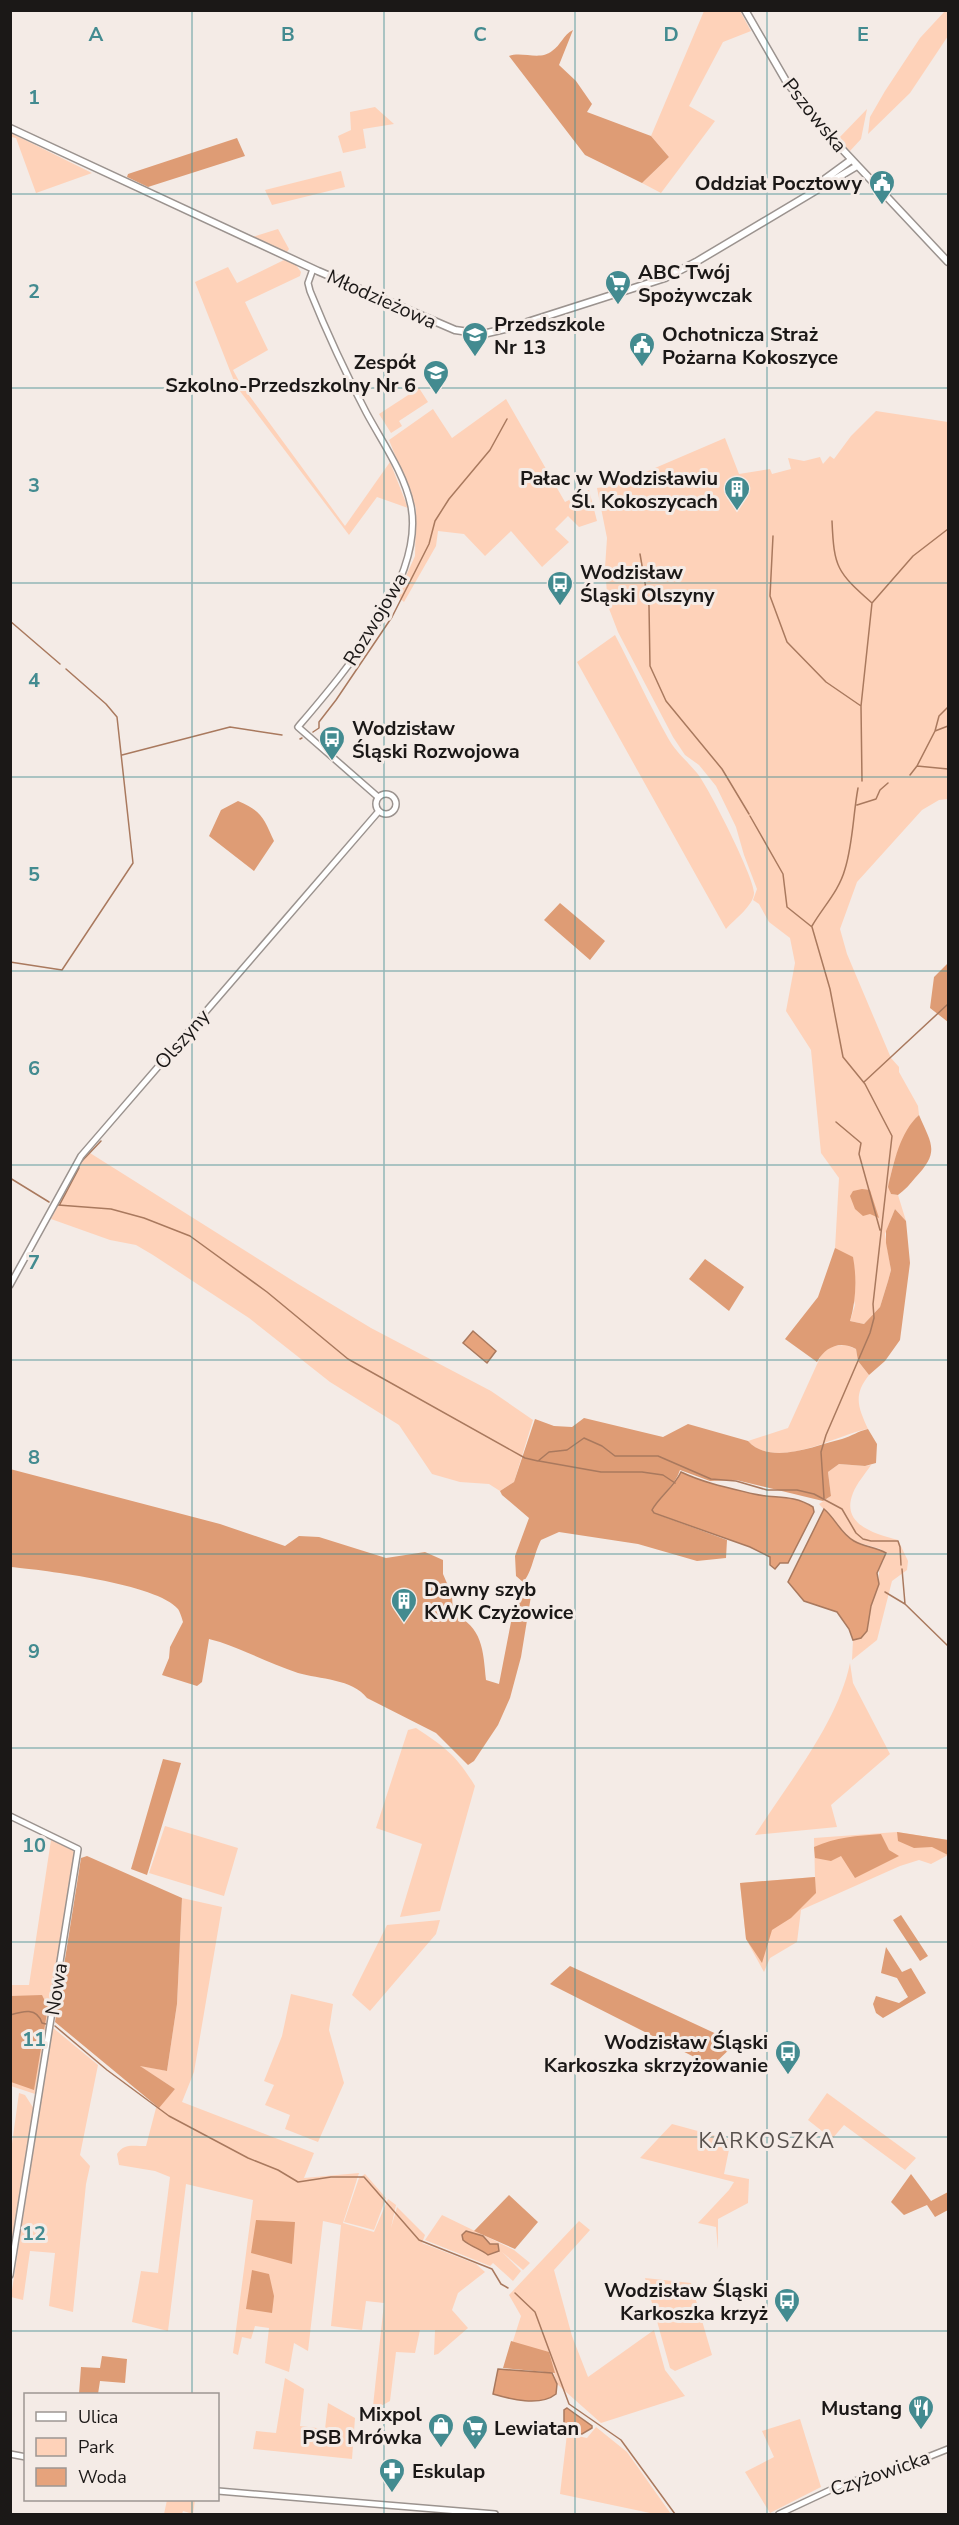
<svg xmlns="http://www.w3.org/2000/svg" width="959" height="2525" font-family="'Nunito Sans',sans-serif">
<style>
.green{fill:#fed2b9}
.forest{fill:#de9c75}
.water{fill:#e6a37c;stroke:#a9795e;stroke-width:1.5}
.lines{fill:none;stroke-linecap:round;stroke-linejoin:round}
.stream{stroke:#a9795e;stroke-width:1.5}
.tertiary-casing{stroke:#9b938f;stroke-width:8}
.secondary-casing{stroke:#9b938f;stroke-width:9}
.tertiary{stroke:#fff;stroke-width:5}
.secondary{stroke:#fff;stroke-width:6}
.grid{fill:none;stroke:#438b90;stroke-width:1.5;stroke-opacity:0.55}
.labels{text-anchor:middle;stroke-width:6;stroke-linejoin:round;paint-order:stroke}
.street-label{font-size:20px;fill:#1b1817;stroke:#f4ebe6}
.poi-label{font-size:20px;font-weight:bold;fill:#1b1817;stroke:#f4ebe6;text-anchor:start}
.neighbourhood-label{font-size:21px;letter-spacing:1.5px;fill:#59524e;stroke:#f4ebe6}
.grid-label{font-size:20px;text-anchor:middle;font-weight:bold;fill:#438b90;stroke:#f4ebe6;stroke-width:6;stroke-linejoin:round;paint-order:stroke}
</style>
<rect width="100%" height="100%" fill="#f4ebe6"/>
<path class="green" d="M704 11H740L751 31 723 42 689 106 715 121 661 193 642 183 669 157 651 136Z
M945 11H948V36L910 93 868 134 870 117 885 91 920 38Z
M375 107 394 124 363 129 366 148 343 153 338 136 351 130 350 112Z
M867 109 861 139 850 151 838 139Z
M11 133 92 173 36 193 16 138 11 137Z
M341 171 345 187 272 205 265 190Z
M278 229 289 249 287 252 252 237Z
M284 260 296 265 301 272 300 276 245 302 268 350 233 370 240 383 345 526 390 462 408 508 377 497 349 535 236 386 195 282 228 267 237 283Z
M419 388 428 402 399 421 402 426 391 433 379 414Z
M506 399 565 502 589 490 597 521 579 527 568 516 555 529 569 542 542 567 511 531 485 556 464 534 438 531 436 546 404 602 397 596 415 556 416 508 389 440 433 409 452 438Z
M876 411 948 422V799L939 800 922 810 857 882 840 929 847 954 891 1058 899 1067V1072L918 1106 919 1115C906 1127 884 1177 891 1194L898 1195 906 1221 895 1209 885 1234 891 1270 888 1281 880 1307 864 1324 850 1321 855 1305 853 1296 835 1249 839 1178 821 1153 811 1050 786 1011 795 963 790 938 769 922 759 904 753 900 757 889 744 855 736 827 716 786 699 765 685 755 673 737 618 632 608 606 605 568 607 538 597 488 613 486 725 438 739 474 770 469 772 474 791 469 788 458 804 461 820 457 823 464 830 456 834 459 851 436Z
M615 635C633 669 649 704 668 738 675 751 687 761 697 773 708 786 755 879 754 893 754 905 734 920 726 929L577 662Z
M90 1153 298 1284 371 1328 491 1391 533 1420 514 1482 500 1491 489 1484 460 1482 432 1474 399 1425 330 1382 249 1318 153 1255 136 1245 110 1240 51 1219 77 1168Z
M846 1345 856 1349 858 1361 869 1375C853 1395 858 1407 868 1429 837 1434 777 1472 748 1441L788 1428 823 1351 833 1346Z
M839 1464 865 1466 871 1465C865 1474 857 1483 853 1493 840 1525 876 1534 898 1540L908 1561 907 1570 892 1581 877 1640 852 1660 853 1640 861 1638 867 1631 871 1606 879 1584V1568L884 1560 881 1549 856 1542 848 1537 819 1504 831 1496 828 1472Z
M850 1663 853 1683 890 1754 831 1805 837 1827 755 1835C788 1783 838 1723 850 1663Z
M416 1728C445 1747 457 1756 475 1786L440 1911 400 1917 422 1844 376 1828 408 1730Z
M165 1826 238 1848 224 1896 149 1873Z
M897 1832 948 1840V1855L931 1864 919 1860 900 1866 801 1910 797 1942 770 1958 764 1972 746 1939 740 1883 815 1877 814 1838Z
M51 1840 72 1849 75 1854 35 2094 11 2086V1985H29Z
M182 1898 222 1907 194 2072 182 2102 314 2153 304 2178 359 2173 343 2223 374 2232 388 2199 396 2205 391 2228 397 2207 425 2235 422 2243 476 2264 485 2272 458 2293 452 2310 468 2328 438 2354 434 2355 435 2330H420L415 2353 396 2352 390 2401 381 2406H373L384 2303 366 2301 362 2330 331 2326 341 2225 323 2221 308 2351 294 2343 289 2372 265 2363 269 2328 255 2326 251 2339 242 2337 238 2355 233 2353 253 2200 186 2184 168 2331 132 2322 141 2271 158 2273 170 2177 155 2171 119 2165 117 2154C124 2143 133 2146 146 2146L156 2108 175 2089 138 2065 167 2071 177 2004Z
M440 1920 436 1934 370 2011 352 1995 387 1925Z
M291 1994 333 2004 329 2030 344 2083 318 2142 285 2129 290 2115 265 2105 274 2085 264 2081 282 2036Z
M52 2027 98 2065 80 2155 90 2166 86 2184 73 2312 49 2306 55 2253 30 2251 23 2300 11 2297Z
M19 2093 25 2095 34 2109 11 2258 10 2158Z
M827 2093 916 2158 905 2170 844 2125 832 2139 808 2120Z
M672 2124 731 2140 724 2174 749 2179 748 2203 718 2219V2249L716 2227 698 2223 729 2190 734 2182 640 2158Z
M365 2174 386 2198 374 2230 344 2222 359 2178Z
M442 2215 514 2250 530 2263 523 2270 502 2252 521 2271 513 2281 493 2263 490 2266 425 2240Z
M579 2221 590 2230 554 2270 572 2336 588 2377 654 2330 665 2370 685 2396 601 2423 557 2384 548 2353 512 2344 521 2316 509 2295Z
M645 2278 691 2283 712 2355 675 2371 670 2368Z
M285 2378 304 2389 300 2426 325 2429 328 2403 355 2418 352 2459 253 2449 256 2431 276 2433Z
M800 2419 821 2487 770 2513 745 2472 774 2457 762 2431Z
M596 2427 627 2452 671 2514H650V2513L560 2494 567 2434 587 2438Z
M167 2500H195L193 2514 183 2511 182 2514H164Z"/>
<path class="forest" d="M573 30 559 65 576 81 592 104 587 112 651 136 669 157 642 183 585 155 509 56C522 51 540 61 552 51 561 45 563 35 573 30Z
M237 138 245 156 148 187 127 177 128 174Z
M238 801C262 811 264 819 274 841L254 871 209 836 221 810Z
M560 903 605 941 590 960 544 920Z
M948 963V1022L930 1008 934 977Z
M919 1115C932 1145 940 1152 915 1178 910 1184 905 1190 898 1195L891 1194 888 1187C894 1162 900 1132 919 1115Z
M862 1189 870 1190 879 1218 870 1214 863 1216 855 1209 850 1196 853 1191Z
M895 1209 906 1221 910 1263 900 1340 885 1361 869 1375 858 1361 856 1349C840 1340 825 1347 817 1362L785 1339 818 1297 835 1248 853 1257C857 1278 856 1301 850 1321L864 1324 880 1307 888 1281 891 1270 886 1243V1231Z
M705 1259 744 1287 729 1311 689 1279Z
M584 1418 663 1437 688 1424 748 1441C771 1466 816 1445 842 1439 852 1436 858 1431 868 1429L877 1444 876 1463 865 1466 839 1464 828 1472 831 1496 823 1501 736 1480 710 1481 680 1470C675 1486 660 1495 652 1510L654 1513 727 1540 726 1558 697 1561 638 1544 559 1532 541 1540C534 1553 532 1573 523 1582L516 1576 515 1556 529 1518 502 1495 500 1491 514 1482 535 1419 554 1426 572 1427Z
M10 1469 220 1524 285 1546 299 1536 319 1537 386 1558 425 1552 443 1560V1574L452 1595 453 1614C483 1627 483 1650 486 1680L499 1684 517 1591 531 1596 521 1657 510 1698 498 1725 474 1761 468 1765 436 1733 367 1698C353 1679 319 1679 298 1673 272 1664 246 1651 220 1642L209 1639 202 1682 197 1686 162 1675 169 1658 170 1647 183 1622C182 1618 180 1612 178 1609 158 1584 43 1570 11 1567Z
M163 1759 181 1763 147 1875 131 1869Z
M897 1832 948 1840V1855L932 1847 914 1848 898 1841Z
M881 1834 889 1850 899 1856 855 1878 841 1856 831 1861 815 1858 814 1847C836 1837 857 1836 881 1834Z
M87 1856 182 1898 177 2004 167 2071 140 2066 175 2089 159 2108 55 2022 81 1858Z
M815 1877 816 1893 791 1918 772 1930 762 1963 746 1939 740 1883Z
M901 1915 928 1956 920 1961 893 1920Z
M886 1947 902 1972 911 1968 926 1993 883 2018 876 2013 873 2004 876 1996 899 2003 908 1997 897 1978 881 1973Z
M570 1966 736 2043 712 2066 550 1984Z
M42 1995 48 2007 34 2090 11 2082V1996Z
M911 2174 931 2201 948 2192V2210L935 2217 927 2205 904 2215 891 2202Z
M509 2195 538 2222 515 2249 474 2231Z
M256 2220 295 2222 292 2264 251 2253Z
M252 2270 269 2274 274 2296 272 2313 246 2309Z
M511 2341 549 2352 555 2373 503 2368Z
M102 2356 127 2359 125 2383 100 2381 98 2394H79L81 2367 100 2368Z"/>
<path class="water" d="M473 1331 496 1351 487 1363 463 1343Z
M681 1472C704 1483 729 1488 754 1494 776 1499 792 1494 813 1507L814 1512 788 1563H780L775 1569 770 1565V1557L750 1547 654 1513 652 1510C660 1496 674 1487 681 1472Z
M824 1509C836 1519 840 1533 854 1541 864 1547 876 1547 886 1553L877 1573 879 1584 871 1606 867 1631 861 1638 853 1640 849 1629 837 1612 804 1601 788 1582Z
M466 2231 483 2236 490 2244H498L499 2251 488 2255C481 2249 471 2247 463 2240L462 2235Z
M498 2369 552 2373 557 2384 556 2394C540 2407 510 2399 493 2394Z
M567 2408 592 2426V2428L582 2434 574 2433 564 2423V2410Z"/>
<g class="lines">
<path class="stream" d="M832 521C834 568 837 572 872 603L861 706
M773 536 770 596 787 642 826 682 861 706 862 781
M640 554 649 606 650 666 666 701 722 769 749 814
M872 603 913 556 948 529
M10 621 60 664
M935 731 939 716 948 707
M313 732 319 728V722L336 700 392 617 429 544 435 521 449 499 490 450 507 419
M300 739 302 738
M122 755 230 727 282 735
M917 766 935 731 948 726
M910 775 917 766 948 769
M857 805 876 799 880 790 888 783
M750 816 783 874 787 907 812 927 830 989 843 1057 865 1084 892 1136 873 1304 874 1318 870 1333 826 1435 821 1452 824 1498
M812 926C823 907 839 891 845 869 853 843 853 815 858 788
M10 962 62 970 133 863 117 717 106 704 66 669
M864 1082 948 1004
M836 1122 861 1143 859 1154 880 1230
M82 1161 101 1141
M10 1178 49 1202
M60 1204 79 1168
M58 1205 111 1209 144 1218 190 1236 267 1292 348 1359 525 1458 538 1461 549 1452 567 1450 584 1438 602 1446 615 1456H658L711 1479 736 1481 767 1490H797L814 1494 842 1509 856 1533 863 1539 871 1541H898L900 1547 901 1565
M539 1461 601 1472H642L663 1475 675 1483
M902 1569 905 1604 948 1646
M885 1592 905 1604
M10 2015C23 2011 37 2007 42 2023L46 2024
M55 2026 107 2070 169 2116 248 2158 278 2170 298 2182 331 2177H364L419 2240 492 2269 501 2284 508 2288
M515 2293 535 2312 569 2404 621 2440 675 2514"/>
<defs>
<path id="tertiary" d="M313 269 308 283 310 291C327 333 345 372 366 412 382 442 404 472 411 506 425 580 343 674 298 727L378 797
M376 804a10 10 0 1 1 20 0a10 10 0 1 1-20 0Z
M10 1285 81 1156 379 811
M10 1816 78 1849 10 2275
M10 2454 26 2457
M218 2491 495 2514
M779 2514 841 2485 910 2464 948 2449"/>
<path id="secondary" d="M745 10 786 81 825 131 948 262
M10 128 318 271 455 330 483 334 509 328 665 278 696 262 857 166
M823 184 825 179 851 160"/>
</defs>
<use href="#tertiary" class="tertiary-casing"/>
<use href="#secondary" class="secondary-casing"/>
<use href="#tertiary" class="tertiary"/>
<use href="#secondary" class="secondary"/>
</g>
<path class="grid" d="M192 10V2394M384 10V2514M575 10V2514M767 10V2514M10 194H948M10 388H948M10 583H948M10 777H948M10 971H948M10 1165H948M10 1360H948M10 1554H948M10 1748H948M10 1942H948M10 2137H948M10 2331H948M192 2500V2514"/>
<defs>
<symbol id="civic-pin" viewBox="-11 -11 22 30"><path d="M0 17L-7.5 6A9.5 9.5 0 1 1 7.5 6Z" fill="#438b90" stroke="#f4ebe6"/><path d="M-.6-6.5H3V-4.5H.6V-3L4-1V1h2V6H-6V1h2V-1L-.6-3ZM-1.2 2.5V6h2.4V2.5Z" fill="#fff"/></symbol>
<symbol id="supermarket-pin" viewBox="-11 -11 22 30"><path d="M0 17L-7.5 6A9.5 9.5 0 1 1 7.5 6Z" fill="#438b90" stroke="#f4ebe6"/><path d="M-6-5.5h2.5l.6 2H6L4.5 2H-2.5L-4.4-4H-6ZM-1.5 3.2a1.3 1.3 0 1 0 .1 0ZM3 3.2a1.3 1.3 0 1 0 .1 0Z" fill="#fff"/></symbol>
<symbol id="school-pin" viewBox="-11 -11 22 30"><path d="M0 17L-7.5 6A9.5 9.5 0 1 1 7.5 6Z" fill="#438b90" stroke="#f4ebe6"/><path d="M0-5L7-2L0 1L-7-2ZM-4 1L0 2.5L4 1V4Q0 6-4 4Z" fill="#fff"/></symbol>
<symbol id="building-pin" viewBox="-11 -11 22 30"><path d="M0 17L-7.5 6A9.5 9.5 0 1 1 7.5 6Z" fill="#438b90" stroke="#f4ebe6"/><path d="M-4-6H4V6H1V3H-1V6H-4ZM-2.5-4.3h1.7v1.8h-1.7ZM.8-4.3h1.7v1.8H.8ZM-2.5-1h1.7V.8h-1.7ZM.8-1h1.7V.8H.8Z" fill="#fff"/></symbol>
<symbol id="bus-pin" viewBox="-11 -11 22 30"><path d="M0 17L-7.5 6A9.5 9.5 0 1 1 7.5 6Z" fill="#438b90" stroke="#f4ebe6"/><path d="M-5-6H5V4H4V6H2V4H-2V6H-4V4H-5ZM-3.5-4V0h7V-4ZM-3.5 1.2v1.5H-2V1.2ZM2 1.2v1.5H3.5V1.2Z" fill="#fff"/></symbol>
<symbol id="restaurant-pin" viewBox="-11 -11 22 30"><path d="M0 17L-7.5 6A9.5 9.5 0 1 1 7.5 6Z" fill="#438b90" stroke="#f4ebe6"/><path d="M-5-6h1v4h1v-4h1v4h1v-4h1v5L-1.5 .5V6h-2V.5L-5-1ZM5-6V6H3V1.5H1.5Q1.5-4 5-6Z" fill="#fff"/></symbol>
<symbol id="shop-pin" viewBox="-11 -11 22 30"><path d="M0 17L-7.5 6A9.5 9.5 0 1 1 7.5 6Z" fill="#438b90" stroke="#f4ebe6"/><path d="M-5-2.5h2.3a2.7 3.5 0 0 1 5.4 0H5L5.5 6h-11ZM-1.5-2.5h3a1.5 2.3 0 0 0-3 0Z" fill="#fff"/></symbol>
<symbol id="pharmacy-pin" viewBox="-11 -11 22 30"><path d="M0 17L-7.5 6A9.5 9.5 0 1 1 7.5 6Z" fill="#438b90" stroke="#f4ebe6"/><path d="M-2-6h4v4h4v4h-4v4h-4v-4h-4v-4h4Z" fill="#fff"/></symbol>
</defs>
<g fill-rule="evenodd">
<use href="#civic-pin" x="867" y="168" width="30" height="40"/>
<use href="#supermarket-pin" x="603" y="268" width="30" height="40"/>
<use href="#school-pin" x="460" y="320" width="30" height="40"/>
<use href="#civic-pin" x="627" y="330" width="30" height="40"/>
<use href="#school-pin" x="421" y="358" width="30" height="40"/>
<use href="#building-pin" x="722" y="474" width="30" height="40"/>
<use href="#bus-pin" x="545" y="569" width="30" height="40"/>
<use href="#bus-pin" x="317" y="724" width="30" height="40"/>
<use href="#building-pin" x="389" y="1586" width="30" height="40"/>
<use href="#bus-pin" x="773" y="2038" width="30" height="40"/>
<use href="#bus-pin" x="772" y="2286" width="30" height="40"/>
<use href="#restaurant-pin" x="906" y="2393" width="30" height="40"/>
<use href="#shop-pin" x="426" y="2411" width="30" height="40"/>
<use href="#supermarket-pin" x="460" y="2413" width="30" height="40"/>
<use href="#pharmacy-pin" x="377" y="2456" width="30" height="40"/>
</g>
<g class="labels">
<g class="street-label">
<text transform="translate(815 115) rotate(51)" y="7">Pszowska</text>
<text transform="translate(382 299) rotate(24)" y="7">Młodzieżowa</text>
<text transform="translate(375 619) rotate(-59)" y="7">Rozwojowa</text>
<text transform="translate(182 1039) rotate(-49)" y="7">Olszyny</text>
<text transform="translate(56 1989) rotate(-81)" y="7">Nowa</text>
<text transform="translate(880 2473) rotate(-19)" y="7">Czyżowicka</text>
</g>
<g class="poi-label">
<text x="862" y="190" text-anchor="end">Oddział Pocztowy</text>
<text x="638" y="279">ABC Twój<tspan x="638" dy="23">Spożywczak</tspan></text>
<text x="494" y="331">Przedszkole<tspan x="494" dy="23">Nr 13</tspan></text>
<text x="662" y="341">Ochotnicza Straż<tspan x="662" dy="23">Pożarna Kokoszyce</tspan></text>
<text x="416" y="369" text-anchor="end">Zespół<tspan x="416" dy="23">Szkolno-Przedszkolny Nr 6</tspan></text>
<text x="718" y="485" text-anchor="end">Pałac w Wodzisławiu<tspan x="718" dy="23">Śl. Kokoszycach</tspan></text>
<text x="580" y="579">Wodzisław<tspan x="580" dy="23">Śląski Olszyny</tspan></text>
<text x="352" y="735">Wodzisław<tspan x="352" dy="23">Śląski Rozwojowa</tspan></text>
<text x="424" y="1596">Dawny szyb<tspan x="424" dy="23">KWK Czyżowice</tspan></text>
<text x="768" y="2049" text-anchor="end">Wodzisław Śląski<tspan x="768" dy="23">Karkoszka skrzyżowanie</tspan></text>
<text x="768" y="2297" text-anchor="end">Wodzisław Śląski<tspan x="768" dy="23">Karkoszka krzyż</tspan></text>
<text x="902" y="2415" text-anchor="end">Mustang</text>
<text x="422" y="2421" text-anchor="end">Mixpol<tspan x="422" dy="23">PSB Mrówka</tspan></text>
<text x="494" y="2435">Lewiatan</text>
<text x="412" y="2478">Eskulap</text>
</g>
<g class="neighbourhood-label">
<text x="767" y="2148">KARKOSZKA</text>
</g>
</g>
<g class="grid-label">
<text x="96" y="41">A</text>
<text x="288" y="41">B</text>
<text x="480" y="41">C</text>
<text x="671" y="41">D</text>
<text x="863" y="41">E</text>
<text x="34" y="104">1</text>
<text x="34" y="298">2</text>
<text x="34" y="492">3</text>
<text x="34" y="687">4</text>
<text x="34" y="881">5</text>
<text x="34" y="1075">6</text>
<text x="34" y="1269">7</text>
<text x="34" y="1464">8</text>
<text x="34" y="1658">9</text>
<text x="34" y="1852">10</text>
<text x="34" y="2046">11</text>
<text x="34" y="2240">12</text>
</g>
<rect width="959" height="2525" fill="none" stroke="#1b1817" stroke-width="24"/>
<rect x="24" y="2393" width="195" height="108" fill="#f4ebe6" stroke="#9d9793" stroke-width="1.5"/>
<rect x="36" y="2412" width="30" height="9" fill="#ffffff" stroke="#9d9793" stroke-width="1.5"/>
<text x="78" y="2423" font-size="18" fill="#1b1817">Ulica</text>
<rect x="36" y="2438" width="30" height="18" fill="#fed2b9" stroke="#9d9793" stroke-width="1.5"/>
<text x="78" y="2453" font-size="18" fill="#1b1817">Park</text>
<rect x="36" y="2468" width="30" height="18" fill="#e6a37c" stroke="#9d9793" stroke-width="1.5"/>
<text x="78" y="2483" font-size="18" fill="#1b1817">Woda</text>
</svg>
